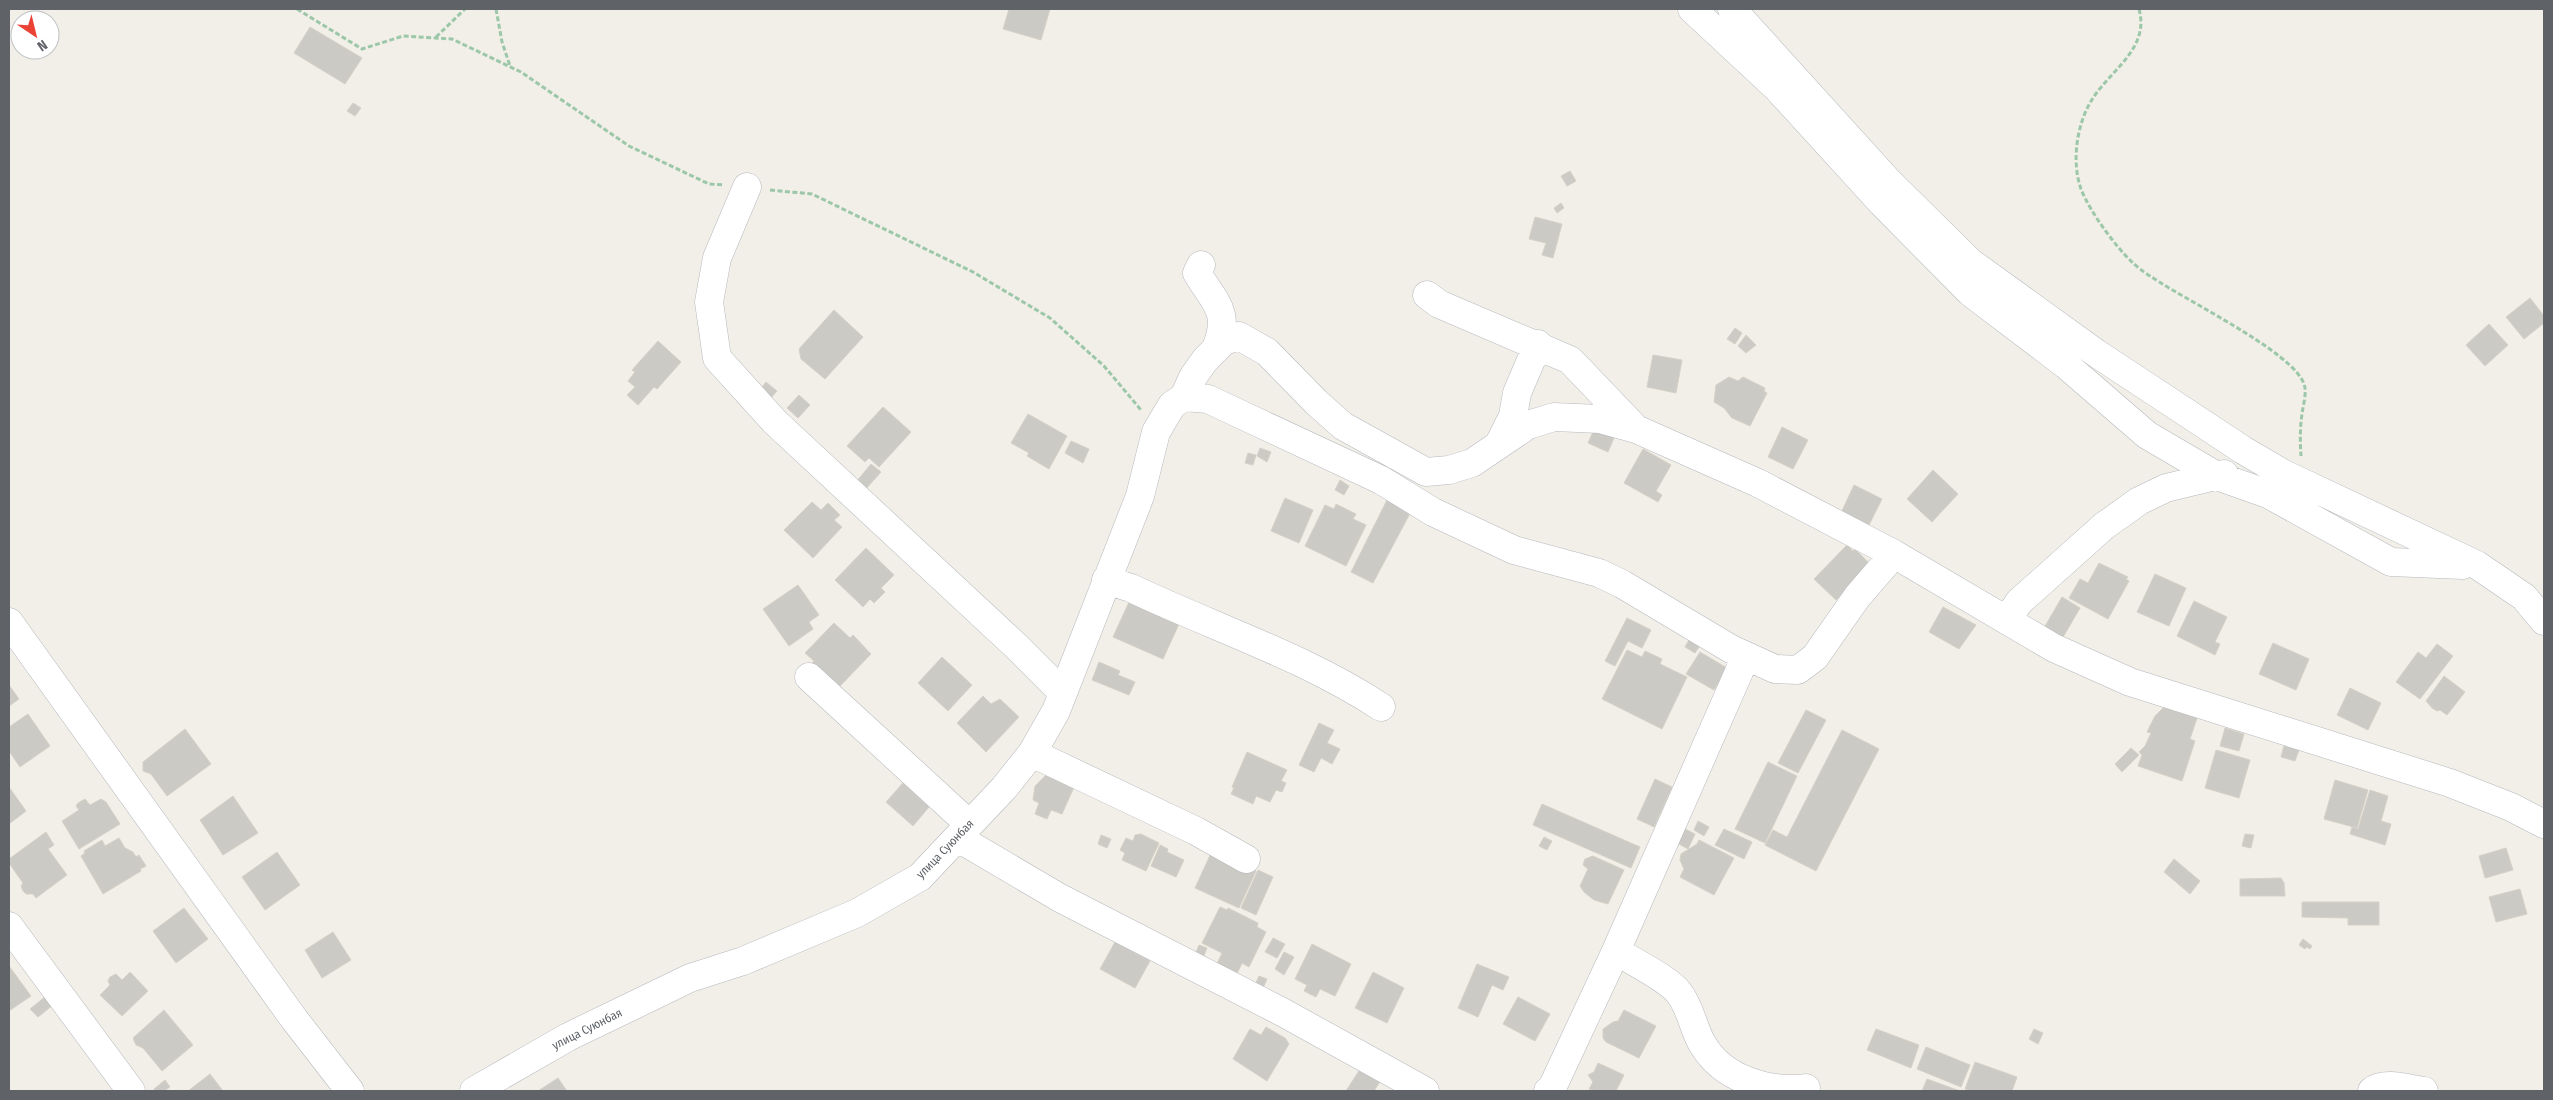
<svg xmlns="http://www.w3.org/2000/svg" width="2553" height="1100" font-family="'Fira Sans Condensed',sans-serif">
<style>
.building{fill:#cccac5;stroke:#d6d1c6}
.lines{fill:none;stroke-linecap:round;stroke-linejoin:round}
.minor-casing{stroke:#b5b8bc;stroke-width:29}
.path{stroke:#9cc7a9;stroke-width:3;stroke-dasharray:5 2.5;stroke-linecap:butt}
.minor{stroke:#fff;stroke-width:28}
.labels{text-anchor:middle;stroke-width:4.5;stroke-linejoin:round;paint-order:stroke}
.street-label{font-size:12px;fill:#5f6368;stroke:#fff}
</style>
<rect width="100%" height="100%" fill="#f1efe8"/>
<path class="building" d="M1009 9H1050L1041 40 1003 29Z
M310 27 362 58 345 84 294 53Z
M353 103 361 108 355 116 347 111Z
M1570 171 1576 181 1567 186 1561 176Z
M1561 203 1564 208 1557 213 1554 208Z
M1535 217 1562 224 1553 258 1542 255 1546 243 1529 239Z
M2530 298 2544 316V323L2524 339 2506 317Z
M834 310 863 337 825 379 801 359 799 349Z
M2489 324 2508 345 2485 366 2466 345Z
M1735 328 1742 333 1735 344 1727 339Z
M1746 335 1756 345 1746 353 1738 346Z
M658 341 681 362 657 389 654 387 638 405 627 395 635 387 628 381 635 372 632 370Z
M1653 355 1682 360 1676 393 1647 387Z
M1729 377 1738 381 1743 377 1765 388 1764 391 1767 393 1750 426 1732 418 1724 408 1714 402 1716 385Z
M766 382 777 391 769 400 758 392Z
M799 395 810 405 798 418 787 408Z
M883 407 911 432 879 467 869 458 865 462 847 446Z
M1028 414 1067 436 1049 469 1027 456 1029 453 1011 443Z
M1596 425 1616 433 1608 452 1588 443Z
M1782 427 1808 440 1793 469 1768 457Z
M1071 441 1089 449 1083 463 1065 453Z
M1260 448 1271 452 1267 462 1257 456Z
M1643 449 1671 465 1656 491 1662 495 1658 502 1624 483Z
M1248 453 1256 455 1253 465 1245 463Z
M871 464 881 472 865 490 856 482Z
M1933 470 1958 494 1932 522 1907 499Z
M1340 480 1349 486 1344 495 1335 490Z
M1854 485 1882 499 1867 529 1840 515Z
M1391 492 1415 504 1373 583 1351 572Z
M1285 498 1313 510 1299 543 1271 531Z
M812 502 821 510 828 503 840 515 834 520 842 527 813 558 784 530Z
M1336 504 1356 514 1353 519 1366 525 1346 566 1305 546 1325 505 1334 509Z
M1847 545 1853 551 1855 549 1870 564 1836 600 1814 579Z
M866 548 894 575 881 588 885 592 874 603 870 599 863 607 835 580Z
M2099 563 2128 577 2126 579 2129 581 2108 619 2069 598 2080 579 2088 583Z
M2155 574 2186 588 2169 626 2137 612Z
M798 585 819 615 809 622 813 629 789 646 763 609Z
M2062 597 2080 608 2062 639 2044 628Z
M2194 601 2227 617 2215 642 2220 644 2215 655 2177 636Z
M1129 602 1179 624 1163 659 1113 637Z
M1943 607 1976 625 1959 649 1929 632Z
M1627 618 1651 630 1642 648 1628 641 1615 666 1605 661Z
M834 623 850 638 853 635 871 654 840 686 828 675 825 678 811 664 814 661 805 653Z
M1689 640 1699 647 1695 653 1685 647Z
M2273 643 2309 659 2296 690 2259 674Z
M2437 644 2453 656 2420 699 2396 682 2418 652 2426 658Z
M1627 650 1642 657 1645 651 1662 659 1660 664 1687 677 1662 729 1602 699Z
M1700 652 1727 668 1714 690 1686 674Z
M942 657 972 685 948 711 918 683Z
M1099 662 1120 671 1118 675 1135 682 1129 695 1092 680Z
M2444 676 2465 692 2447 715 2440 710 2437 711 2432 708 2426 701Z
M9 685 19 699 9 706Z
M2350 688 2381 703 2368 730 2337 715Z
M983 696 991 704 1000 699 1019 717 986 752 957 723Z
M2164 707 2197 718 2190 739 2195 741 2182 781 2138 766 2142 755 2139 752 2145 746 2151 733 2147 732 2155 716Z
M1806 710 1826 720 1798 773 1778 763Z
M28 714 50 746 20 767 9 751V727Z
M1319 723 1334 730 1327 743 1340 749 1332 764 1321 758 1314 772 1299 765Z
M2225 728 2244 734 2239 751 2220 746Z
M185 729 211 764 167 796 151 774 143 771V762Z
M1842 730 1879 749 1816 871 1765 845 1773 830 1787 837Z
M2284 746 2299 750 2295 761 2281 757Z
M2131 748 2139 755 2122 772 2115 764Z
M2216 750 2250 760 2239 798 2205 788Z
M1247 752 1287 770 1281 781 1286 783 1282 792 1276 790 1270 802 1256 796 1253 804 1231 794 1234 788 1232 787Z
M1768 762 1797 776 1765 843 1735 829Z
M1046 775 1074 787 1062 814 1051 810 1047 819 1035 814 1039 803 1033 800 1035 786Z
M1655 779 1672 787 1654 827 1637 819Z
M2335 780 2368 790 2357 828 2324 819Z
M903 783 929 807 913 826 886 802Z
M9 787 26 811 9 824Z
M2370 790 2388 796 2381 821 2391 824 2385 845 2350 834 2352 827 2358 829Z
M233 796 258 833 223 855 200 820Z
M85 799 90 805 101 799 106 802 120 824 79 849 62 821 79 810 76 806 78 803Z
M1542 804 1640 847 1631 868 1533 825Z
M1698 821 1709 827 1704 836 1694 830Z
M1679 826 1695 834 1688 849 1672 840Z
M1724 829 1752 842 1744 859 1715 845Z
M46 832 54 845 48 849 67 875 36 898 33 894H26L23 891 21 886 23 883 9 863V859Z
M1141 834 1159 843 1146 871 1122 860 1125 853 1120 850 1126 838 1133 841 1135 835Z
M2245 834 2254 835 2251 848 2242 846Z
M1101 835 1111 839 1107 848 1098 844Z
M1544 837 1552 841 1547 850 1539 846Z
M119 838 125 848 133 852 136 857 139 855 146 866 140 869 141 871 103 894 81 856 85 853 84 851 102 840 105 846Z
M1699 840 1734 858 1714 895 1680 877 1684 869 1680 860 1681 854 1697 844Z
M1160 845 1168 849 1167 852 1184 860 1176 877 1151 866Z
M2506 848 2513 870 2485 878 2479 856Z
M1212 851 1256 871 1239 908 1195 888Z
M277 852 300 885 265 910 242 877Z
M1593 856 1624 870 1608 904 1594 900 1584 892 1580 886 1588 869 1583 865 1585 859Z
M2174 859 2200 881 2190 894 2164 872Z
M1258 870 1273 877 1256 915 1241 908Z
M2281 878 2284 883 2285 896H2240V879Z
M2520 889 2527 914 2496 922 2489 897Z
M2302 902H2379V925H2348V918L2302 917Z
M1220 907 1227 910 1228 908 1258 923 1257 927 1266 932 1249 967 1242 963 1236 976 1216 966 1222 953 1202 943Z
M184 908 208 939 176 963 153 931Z
M333 932 351 960 322 978 305 950Z
M1273 938 1285 944 1277 958 1265 952Z
M2303 939 2312 946 2310 949 2307 947 2305 949 2299 945Z
M1115 942 1150 961 1135 988 1100 969Z
M1312 944 1351 964 1335 996 1320 989 1316 997 1304 991 1307 985 1295 979Z
M1199 945 1207 948 1203 958 1195 955Z
M1284 952 1294 957 1284 975 1275 969Z
M1477 964 1509 977 1503 990 1492 985 1478 1017 1458 1008Z
M9 966 31 996 9 1011Z
M130 972 148 991 122 1016 100 995 110 985 108 981 110 977 116 974 122 980Z
M1373 972 1404 988 1387 1023 1355 1008Z
M1259 976 1267 979 1263 988 1255 985Z
M46 996 53 1005 38 1017 30 1009Z
M1518 997 1550 1014 1535 1041 1503 1024Z
M164 1010 193 1045 162 1071 143 1048 136 1045 133 1038Z
M1624 1010 1656 1026 1639 1058 1606 1042 1603 1038V1029L1613 1022 1618 1021Z
M1266 1027 1285 1038 1289 1044 1267 1081 1233 1059 1250 1029 1261 1035Z
M1876 1029 1919 1045 1911 1068 1867 1050Z
M2034 1029 2043 1033 2038 1044 2029 1039Z
M1926 1047 1970 1065 1961 1087 1917 1069Z
M1975 1062 2017 1077 2012 1091H1972L1965 1089Z
M1364 1063 1384 1075 1374 1091H1346Z
M1598 1063 1624 1075 1616 1091H1594L1589 1089 1593 1082 1588 1075 1594 1072Z
M210 1074 223 1091H188Z
M558 1078 567 1091H538Z
M1927 1079 1960 1091H1922Z
M165 1080 170 1087 164 1091H155L154 1089Z"/>
<g class="lines">
<defs>
<path id="minor" d="M1692 9 1777 88 1882 203 1970 292 2066 365 2147 435 2217 476 2268 494 2391 562 2463 565
M1732 9 1887 180 1970 262 2096 353 2243 450 2282 473 2477 565 2524 597 2544 621
M747 187 717 258 709 302 717 358 775 422 1016 646 1062 692
M1201 265 1197 273C1215 303 1231 312 1216 348
M1427 295 1439 304 1570 360 1636 429
M1184 397 1208 399 1242 415 1381 480 1433 512 1514 550 1599 573 1622 584 1731 649 1775 669 1798 670 1815 657 1857 597 1894 554 2054 648 2130 682 2450 783 2511 807 2544 824
M1499 444 1513 416 1517 393 1538 344
M1106 580 1131 588C1213 627 1305 657 1381 707
M2007 620 2019 602 2104 526 2139 501 2166 488 2224 474
M9 622 294 1019 350 1091
M809 677 969 824
M1032 753 1196 831 1246 859
M958 838 1060 898 1284 1013 1425 1091
M9 926 131 1091
M1616 951C1632 961 1669 979 1679 993 1691 1008 1693 1029 1703 1045 1723 1079 1769 1093 1806 1088
M474 1091 568 1037 690 978 743 961 857 913 920 877 1004 788 1032 753 1056 711 1140 496 1156 432 1172 405 1184 397 1193 377 1205 360 1224 341 1239 336 1267 352 1317 403 1343 426 1426 472 1449 470 1472 463 1528 425 1554 417 1600 419 1636 429 1758 483 1894 554
M1548 1091 1552 1088 1616 951 1746 656
M2372 1091C2384 1081 2409 1089 2424 1091"/>
</defs>
<use href="#minor" class="minor-casing"/>
<path class="path" d="M297 9 362 49 403 36 452 39 521 72 629 146 709 184 724 185
M496 9 502 42 510 66
M2139 9C2150 48 2111 70 2093 98 2077 122 2071 161 2081 189 2090 212 2115 246 2133 263 2163 292 2300 351 2305 388 2306 396 2303 406 2302 414 2300 428 2300 441 2301 456
M436 37 465 9
M770 190 812 194 973 272 1050 318 1104 366 1141 410"/>
<use href="#minor" class="minor"/>
</g>
<g class="labels">
<g class="street-label">
<text transform="translate(945 849) rotate(-46)" y="4">улица Суюнбая</text>
<text transform="translate(587 1029) rotate(-27)" y="4">улица Суюнбая</text>
</g>
</g>
<rect width="2553" height="1100" fill="none" stroke="#5f6368" stroke-width="20"/>
<g transform="translate(35 35) rotate(145)"><circle r="24" fill="#ffffff" stroke="#bfc1c3"/>
<path d="M0-4L9 19L0 12L-9 19Z" fill="#ea4335"/>
<text y="-8" font-size="14" font-weight="bold" text-anchor="middle" fill="#5f6368">N</text>
</g>
</svg>
